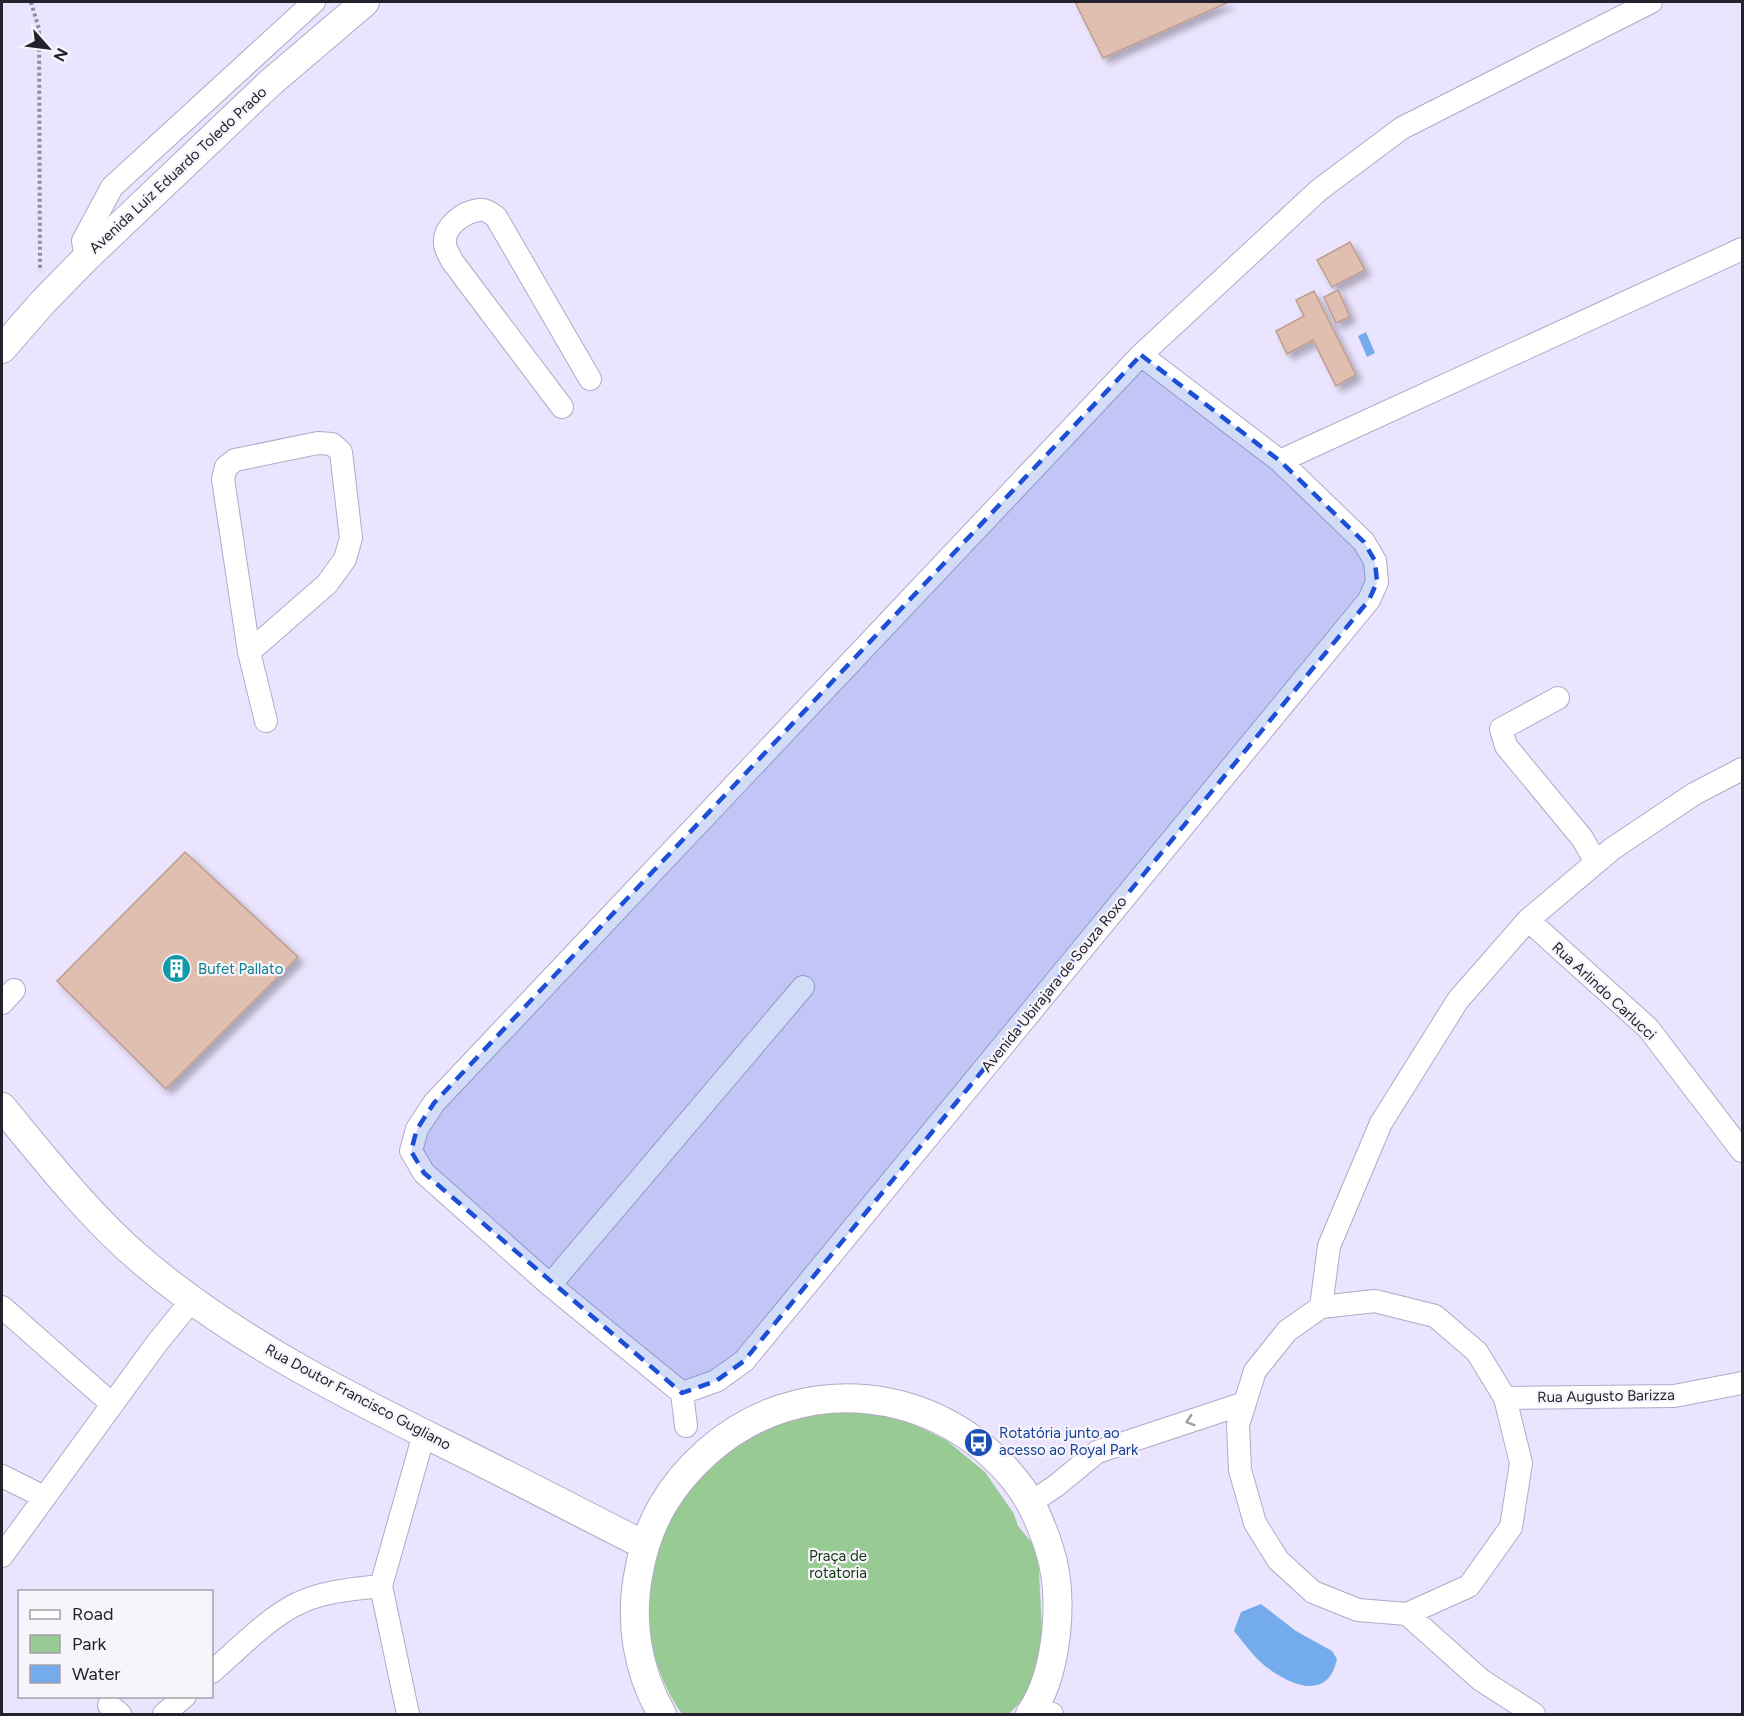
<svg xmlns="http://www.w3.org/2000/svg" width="1744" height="1716" font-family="Figtree,sans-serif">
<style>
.green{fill:#98ca94}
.water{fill:#73abed}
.building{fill:#e0bfb0;stroke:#be9d8f;stroke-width:1.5;filter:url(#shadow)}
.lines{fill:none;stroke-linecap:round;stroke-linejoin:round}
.minor-casing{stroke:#b1a9c7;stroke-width:24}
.major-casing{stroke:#b1a9c7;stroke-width:30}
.path{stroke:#918ca0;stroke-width:4;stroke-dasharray:3 3;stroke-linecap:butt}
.minor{stroke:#fff;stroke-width:22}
.major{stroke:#fff;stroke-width:28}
.oneway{stroke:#9d9ca0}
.marked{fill:#1d4ed8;fill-opacity:0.2;stroke:#1d4ed8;stroke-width:4.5;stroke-dasharray:12 8;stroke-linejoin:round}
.labels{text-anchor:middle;stroke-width:4.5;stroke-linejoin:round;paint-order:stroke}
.street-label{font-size:15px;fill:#25222d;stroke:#f7f5fb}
.culture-label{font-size:15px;fill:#0d838f;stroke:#f7f5fb;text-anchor:start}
.transit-label{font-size:15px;fill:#164399;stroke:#f7f5fb;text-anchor:start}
.park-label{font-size:15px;fill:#0f390d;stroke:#f7f5fb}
</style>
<defs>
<filter id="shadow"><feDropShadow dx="5.5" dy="5.5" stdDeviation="3" flood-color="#0004"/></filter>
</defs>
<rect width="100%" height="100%" fill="#ebe4fe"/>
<path class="green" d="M850 1409 900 1418 946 1440 985 1472 1014 1514 1018 1526 1038 1550 1043 1651 1029 1693 1009 1714H682C622 1628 644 1508 730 1447 737 1442 744 1435 752 1431 766 1424 785 1417 800 1414 816 1411 834 1411 850 1409Z"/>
<path class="water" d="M1366 332 1375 353 1367 357 1358 336Z
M1261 1604 1296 1631 1332 1651 1337 1659C1328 1702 1290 1685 1265 1666 1253 1656 1244 1643 1234 1631L1241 1612Z"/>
<path class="building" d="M1075 2H1229L1103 58Z
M1350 242 1365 270 1332 287 1317 260Z
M1338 290 1350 317 1336 323 1324 297Z
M1314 291 1356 375 1336 386 1313 340 1287 354 1276 331 1304 316 1296 300Z
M185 852 298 957 166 1089 57 981Z"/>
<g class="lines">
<defs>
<path id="minor" d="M86 258 83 241 112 187 314 2
M562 407 452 261C450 256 445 249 445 244 443 227 463 212 479 210 485 209 491 213 496 217L590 379
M1280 461 1742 249
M249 652 327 584 345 559 351 538 341 452 332 444 318 443 235 460 226 467 223 479 249 652 266 721
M1558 698 1501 729 1506 746 1582 838 1596 862
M1528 920 1648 1028 1742 1151
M2 1003 14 990
M550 1285 803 987
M1375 1301 1435 1316 1477 1352 1505 1398 1521 1463 1511 1527 1469 1586 1407 1614 1358 1610 1313 1592 1278 1560 1255 1523 1240 1470 1238 1425 1255 1371 1287 1331 1321 1307Z
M2 1307 112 1404
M1321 1307 1329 1246 1381 1123 1458 1000 1528 920 1612 849 1694 794 1742 769
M682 1393 716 1381 744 1361 1369 600 1377 582 1375 561 1364 542 1280 461 1141 355
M1505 1398 1674 1396 1742 1383
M686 1426 682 1393 550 1285 424 1173 411 1151 417 1129 434 1103 1141 355 1319 190 1402 128 1651 2
M2 1476 44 1497
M1029 1504 1057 1485 1097 1452 1245 1403
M2 1556 157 1343 192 1300
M1407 1614 1481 1680 1534 1714
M212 1672C236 1651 270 1616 299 1603 324 1591 354 1589 381 1586
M109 1705 120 1714
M1033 1709 1052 1714
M164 1714 185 1696
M408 1714 381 1586 424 1434"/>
<path id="major" d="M2 349 43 302 86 258 270 83 365 2
M2 1107C46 1160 89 1216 142 1261 234 1339 342 1393 449 1446 514 1478 579 1512 644 1545
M662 1714C637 1671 629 1620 639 1571 648 1522 670 1485 707 1452 799 1370 938 1384 1015 1480 1030 1498 1042 1526 1049 1548 1065 1596 1058 1673 1030 1714"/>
</defs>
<use href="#minor" class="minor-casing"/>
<use href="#major" class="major-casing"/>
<path class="path" d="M31 2 39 29 40 271"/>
<use href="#minor" class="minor"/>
<use href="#major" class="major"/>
</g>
<defs><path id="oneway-chevron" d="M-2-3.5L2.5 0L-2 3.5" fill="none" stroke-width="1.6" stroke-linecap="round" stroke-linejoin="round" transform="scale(1.5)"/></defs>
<use class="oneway" href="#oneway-chevron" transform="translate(1190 1421) rotate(162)"/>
<path class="marked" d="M1141 355 1280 461 1364 542 1375 561 1377 582 1369 600 744 1361 716 1381 682 1393 424 1173 411 1151 417 1129 434 1103Z"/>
<defs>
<symbol id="building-disc" viewBox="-11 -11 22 22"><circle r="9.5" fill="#0f9aa8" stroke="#f7f5fb"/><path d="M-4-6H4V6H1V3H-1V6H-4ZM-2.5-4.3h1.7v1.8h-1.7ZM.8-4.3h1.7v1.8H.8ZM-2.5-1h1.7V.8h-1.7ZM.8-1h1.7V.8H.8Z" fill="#fff"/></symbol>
<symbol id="bus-disc" viewBox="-11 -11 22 22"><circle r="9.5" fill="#1a4fb4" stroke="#f7f5fb"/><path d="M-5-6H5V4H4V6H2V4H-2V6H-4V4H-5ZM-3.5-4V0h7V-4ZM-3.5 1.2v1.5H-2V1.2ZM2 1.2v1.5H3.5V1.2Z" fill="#fff"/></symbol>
</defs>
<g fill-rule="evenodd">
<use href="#building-disc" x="160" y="952" width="33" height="33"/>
<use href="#bus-disc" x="962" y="1426" width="33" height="33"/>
</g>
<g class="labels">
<g class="street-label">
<text transform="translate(178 170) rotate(-43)" y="5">Avenida Luiz Eduardo Toledo Prado</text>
<text transform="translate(1054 984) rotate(-51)" y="5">Avenida Ubirajara de Souza Roxo</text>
<text transform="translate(1604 991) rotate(43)" y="5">Rua Arlindo Carlucci</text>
<text transform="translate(1606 1396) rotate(-1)" y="5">Rua Augusto Barizza</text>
<text transform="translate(358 1397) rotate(28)" y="5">Rua Doutor Francisco Gugliano</text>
</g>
<g class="culture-label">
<text x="198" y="974">Bufet Pallato</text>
</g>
<g class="transit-label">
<text x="999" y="1438">Rotatória junto ao<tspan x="999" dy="17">acesso ao Royal Park</tspan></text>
</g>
<g class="park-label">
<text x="838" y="1561">Praça de<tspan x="838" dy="17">rotatoria</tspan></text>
</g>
</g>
<rect width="1744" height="1716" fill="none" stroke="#25222d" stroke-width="6"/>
<rect x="18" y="1590" width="195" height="108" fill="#f7f5fb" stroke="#a3a1a9" stroke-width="1.5"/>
<rect x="30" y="1610" width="30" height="9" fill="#ffffff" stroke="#a3a1a9" stroke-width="1.5"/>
<text x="72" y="1620" font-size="18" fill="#25222d">Road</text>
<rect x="30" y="1635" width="30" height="18" fill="#98ca94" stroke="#a3a1a9" stroke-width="1.5"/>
<text x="72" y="1650" font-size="18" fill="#25222d">Park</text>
<rect x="30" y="1665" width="30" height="18" fill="#73abed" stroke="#a3a1a9" stroke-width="1.5"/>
<text x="72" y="1680" font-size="18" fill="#25222d">Water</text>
<g transform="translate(48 48) rotate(118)" stroke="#f7f5fb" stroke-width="4.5" paint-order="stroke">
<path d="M0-4.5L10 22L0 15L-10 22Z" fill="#25222d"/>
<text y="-9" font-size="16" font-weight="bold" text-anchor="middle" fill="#25222d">N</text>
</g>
</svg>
